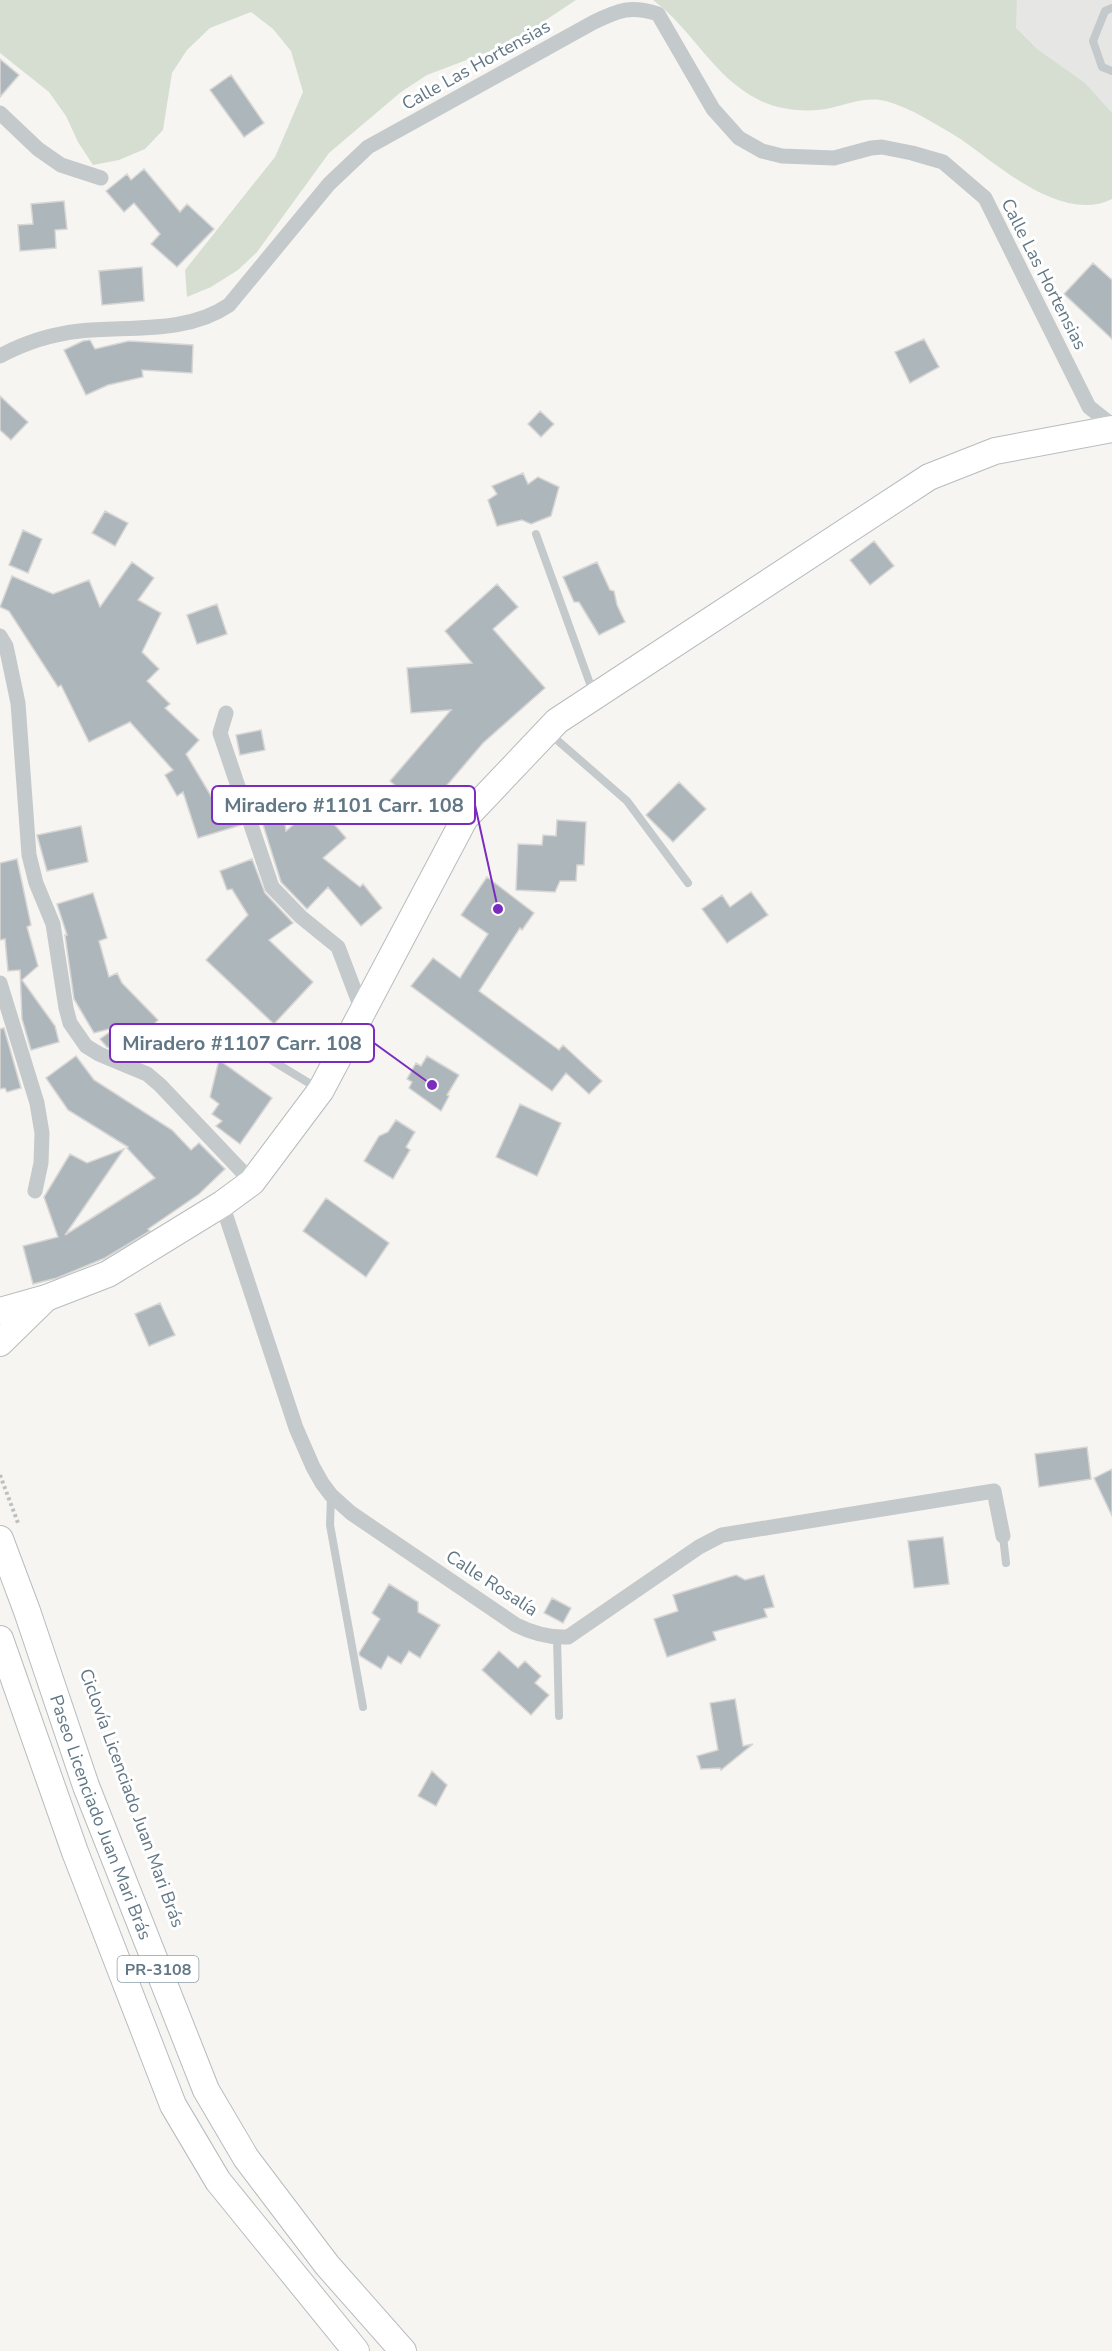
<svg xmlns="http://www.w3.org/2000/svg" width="1112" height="2351" font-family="'Nunito Sans',sans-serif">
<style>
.built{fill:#e6e7e4}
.green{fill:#d6ded2}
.building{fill:#adb6bb;stroke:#d7d6d4;stroke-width:1.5}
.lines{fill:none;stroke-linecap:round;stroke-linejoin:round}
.primary-casing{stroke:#b7bcbf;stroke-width:28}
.path{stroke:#bdc0c2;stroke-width:4;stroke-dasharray:3 3;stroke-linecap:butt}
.lane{stroke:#c4c9cb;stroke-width:8}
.street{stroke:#c4c9cb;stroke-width:15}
.primary{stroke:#fff;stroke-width:26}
.labels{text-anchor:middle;stroke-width:6;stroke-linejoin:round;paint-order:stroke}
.shield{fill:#fff;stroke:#90a0aa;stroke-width:1.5}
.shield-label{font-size:16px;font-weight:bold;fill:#617785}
.street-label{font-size:18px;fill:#617785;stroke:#fff}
.leader{fill:none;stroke:#7b2cbf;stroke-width:2}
.callout-dot{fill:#7b2cbf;stroke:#fff;stroke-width:2}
.callout{fill:#fff;stroke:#7b2cbf;stroke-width:2}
.callout-label{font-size:20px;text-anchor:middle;font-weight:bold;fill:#617785}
</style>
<rect width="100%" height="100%" fill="#f6f5f1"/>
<path class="built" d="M960 0H1112V162Z"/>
<path class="green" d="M0 0H576L511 43 427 75 401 92 329 153 257 252 238 270 211 287 187 297 185 270 275 157 303 92 291 51 273 29 251 12 210 28 187 50 172 73 163 130 145 149 119 160 93 165 78 142 66 116 49 92 0 53Z
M653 0H1017L1016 28 1037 49 1085 83 1112 113V199C1063 224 999 166 962 140 947 130 930 121 914 112 905 108 890 101 880 100 863 98 847 104 831 108 809 113 779 110 759 100 714 78 692 29 653 0Z"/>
<path class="building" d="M0 59 19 75 0 97Z
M231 75 264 123 244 137 210 90Z
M144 169 180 212 187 204 214 229 177 267 151 244 160 234 134 203 124 212 106 191 127 174 131 180Z
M64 201 67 229 55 230 56 248 20 251 18 225 33 224 31 204Z
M1093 263 1112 280V339L1064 294Z
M142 267 144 301 102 305 99 271Z
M924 339 939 367 910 383 895 352Z
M90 340 95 349 129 341 193 345 192 373 142 370 143 377 108 385 86 395 64 350 83 341Z
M0 396 28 422 11 440 0 430Z
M540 411 554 424 541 437 528 424Z
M523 473 528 484 538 477 559 487 551 516 531 524 522 520 497 526 488 500 497 494 492 486Z
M105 511 128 523 115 546 92 533Z
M23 530 42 539 28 573 9 565Z
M874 541 894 566 870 585 850 560Z
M132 562 154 578 138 600 161 613 142 652 159 669 147 681 170 704 165 708 199 740 186 754 214 801 231 796 241 825 198 838 183 792 177 796 165 775 173 770 130 722 89 742 61 685 58 687 9 611 0 607 12 576 53 594 89 580 100 607Z
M597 562 610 590 614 591 617 605 625 622 599 635 579 602H574L563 577Z
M497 584 518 607 493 629 545 688 483 743 425 811 390 781 451 710 411 713 407 668 472 663 445 631Z
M217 604 227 634 197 644 187 615Z
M261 730 265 750 240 755 236 735Z
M679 782 706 809 673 842 646 815Z
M282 804 286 831 317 804 346 838 323 858 360 887 363 884 382 908 361 926 328 887 307 909 281 882 261 818 259 819 256 808Z
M557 820 586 822 584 865H577L576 881H560L555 892 516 890 518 844 542 845 543 835 556 836Z
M81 826 88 862 47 871 37 835Z
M17 859 31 925 27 927 38 966 22 980 55 1026 59 1042 31 1050 22 1019 20 970 8 971 5 939 0 940V863Z
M252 859 265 893 293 923 269 940 313 982 274 1024 206 960 248 915 232 889 227 890 220 871Z
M487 877 534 913 522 930 520 928 479 991 559 1050 563 1045 602 1081 589 1094 566 1073 552 1091 411 986 433 958 460 978 488 934 461 915Z
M751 892 768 915 727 943 702 909 722 895 730 907Z
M93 893 107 938 99 941 109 977 117 973 122 983 158 1020 155 1023 167 1040 152 1053 139 1038 123 1053 107 1047 100 1039 117 1027 94 1033 74 999 65 935H67L57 904Z
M4 1028 21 1088 7 1092 5 1088 0 1089V1029Z
M76 1056 94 1080 172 1130 191 1150 199 1143 225 1169 199 1194 148 1229 150 1231 105 1258 57 1278 33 1284 23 1246 58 1237 44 1197 70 1154 87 1163 124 1149 65 1235 155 1178 127 1148 128 1147 68 1110 46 1078Z
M427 1056 459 1075 447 1095 449 1096 441 1111 409 1088 412 1082 407 1079 416 1063 421 1066Z
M219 1060 272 1098 240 1144 216 1126 222 1121 212 1114 219 1104 210 1097Z
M520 1104 561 1123 537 1176 496 1157Z
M396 1120 415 1132 406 1147 410 1150 393 1179 364 1161 379 1136 388 1132Z
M326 1198 389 1243 366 1277 303 1231Z
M160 1303 175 1335 149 1346 135 1314Z
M1087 1447 1091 1479 1039 1487 1035 1454Z
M1112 1469V1516L1094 1478Z
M943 1537 949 1584 914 1588 908 1541Z
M736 1575 745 1580 764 1575 774 1607 764 1609 767 1617 713 1632 716 1640 667 1657 654 1619 678 1611 673 1595Z
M389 1584 418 1602V1612L440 1625 420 1658 409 1651 401 1664 388 1656 381 1669 360 1656 359 1653 380 1619 372 1613Z
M552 1598 571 1608 563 1623 544 1613Z
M499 1651 518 1668 525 1661 541 1676 535 1683 549 1695 531 1715 482 1670Z
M735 1699 743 1746 753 1744 721 1770 720 1768 701 1769 697 1756 718 1750 710 1703Z
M432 1771 447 1785 436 1806 418 1796Z"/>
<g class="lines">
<defs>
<g id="primary">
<path d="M0 1311 46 1298 108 1274 222 1204 252 1182 321 1090 465 818 557 721 929 477 995 451 1112 429"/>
<path d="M0 1343 43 1301"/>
<path id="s1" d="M0 1539 27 1611 86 1786 206 2090 246 2158 327 2265 403 2351"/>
<path d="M0 1639 75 1852 173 2105 218 2181 356 2351"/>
</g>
</defs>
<use href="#primary" class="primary-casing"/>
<path class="path" d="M0 1475 18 1523"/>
<path class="lane" d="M1112 8 1105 11 1093 41 1102 67 1112 71
M536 534 593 692
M549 733 627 801 688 883
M245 1044 317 1088
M331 1496 330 1525 363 1707
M1003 1536 1006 1563
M557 1638 559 1716"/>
<path class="street" d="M0 113 38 149 61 165 101 178
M0 356C24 343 52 334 80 331 129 326 187 334 229 305L329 184 368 147 594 22C619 10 631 5 658 14L713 109 739 138 762 151 782 156 834 158 871 148 882 147 912 153 943 162 985 198 1089 407 1112 425
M0 636 6 646 18 703 29 855 36 883 53 924 66 1008 70 1023 86 1046 99 1054 147 1074 160 1085 252 1182
M226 713 220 733 272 887 301 917 338 947 363 1013
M0 983 37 1103 42 1133 41 1163 35 1191
M222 1204 296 1428 313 1467 322 1483 331 1495 351 1513 516 1625C534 1634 549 1638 568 1637L699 1547 722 1535 994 1491 1003 1536"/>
<use href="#primary" class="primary"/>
</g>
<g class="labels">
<rect class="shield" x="117.5" y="1956" width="81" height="26" rx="4.5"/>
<g class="shield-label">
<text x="158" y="1975">PR-3108</text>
</g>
<g class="street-label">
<text transform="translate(476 65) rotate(-29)" y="6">Calle Las Hortensias</text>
<text transform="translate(1044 274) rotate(63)" y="6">Calle Las Hortensias</text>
<text transform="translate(492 1583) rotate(33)" y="6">Calle Rosalía</text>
<text transform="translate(132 1798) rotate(70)" y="6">Ciclovía Licenciado Juan Mari Brás</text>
<text dy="6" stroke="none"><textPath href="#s1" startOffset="296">Paseo Licenciado Juan Mari Brás</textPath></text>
</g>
</g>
<path class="leader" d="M498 909L475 805M432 1085L374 1043"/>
<g class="callout-dot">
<circle cx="498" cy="909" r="6"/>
<circle cx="432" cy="1085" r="6"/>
</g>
<g class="callout">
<rect x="212" y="786" width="263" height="38" rx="6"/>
<rect x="110" y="1024" width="264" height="38" rx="6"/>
</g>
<g class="callout-label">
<text x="344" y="812">Miradero #1101 Carr. 108</text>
<text x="242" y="1050">Miradero #1107 Carr. 108</text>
</g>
</svg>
